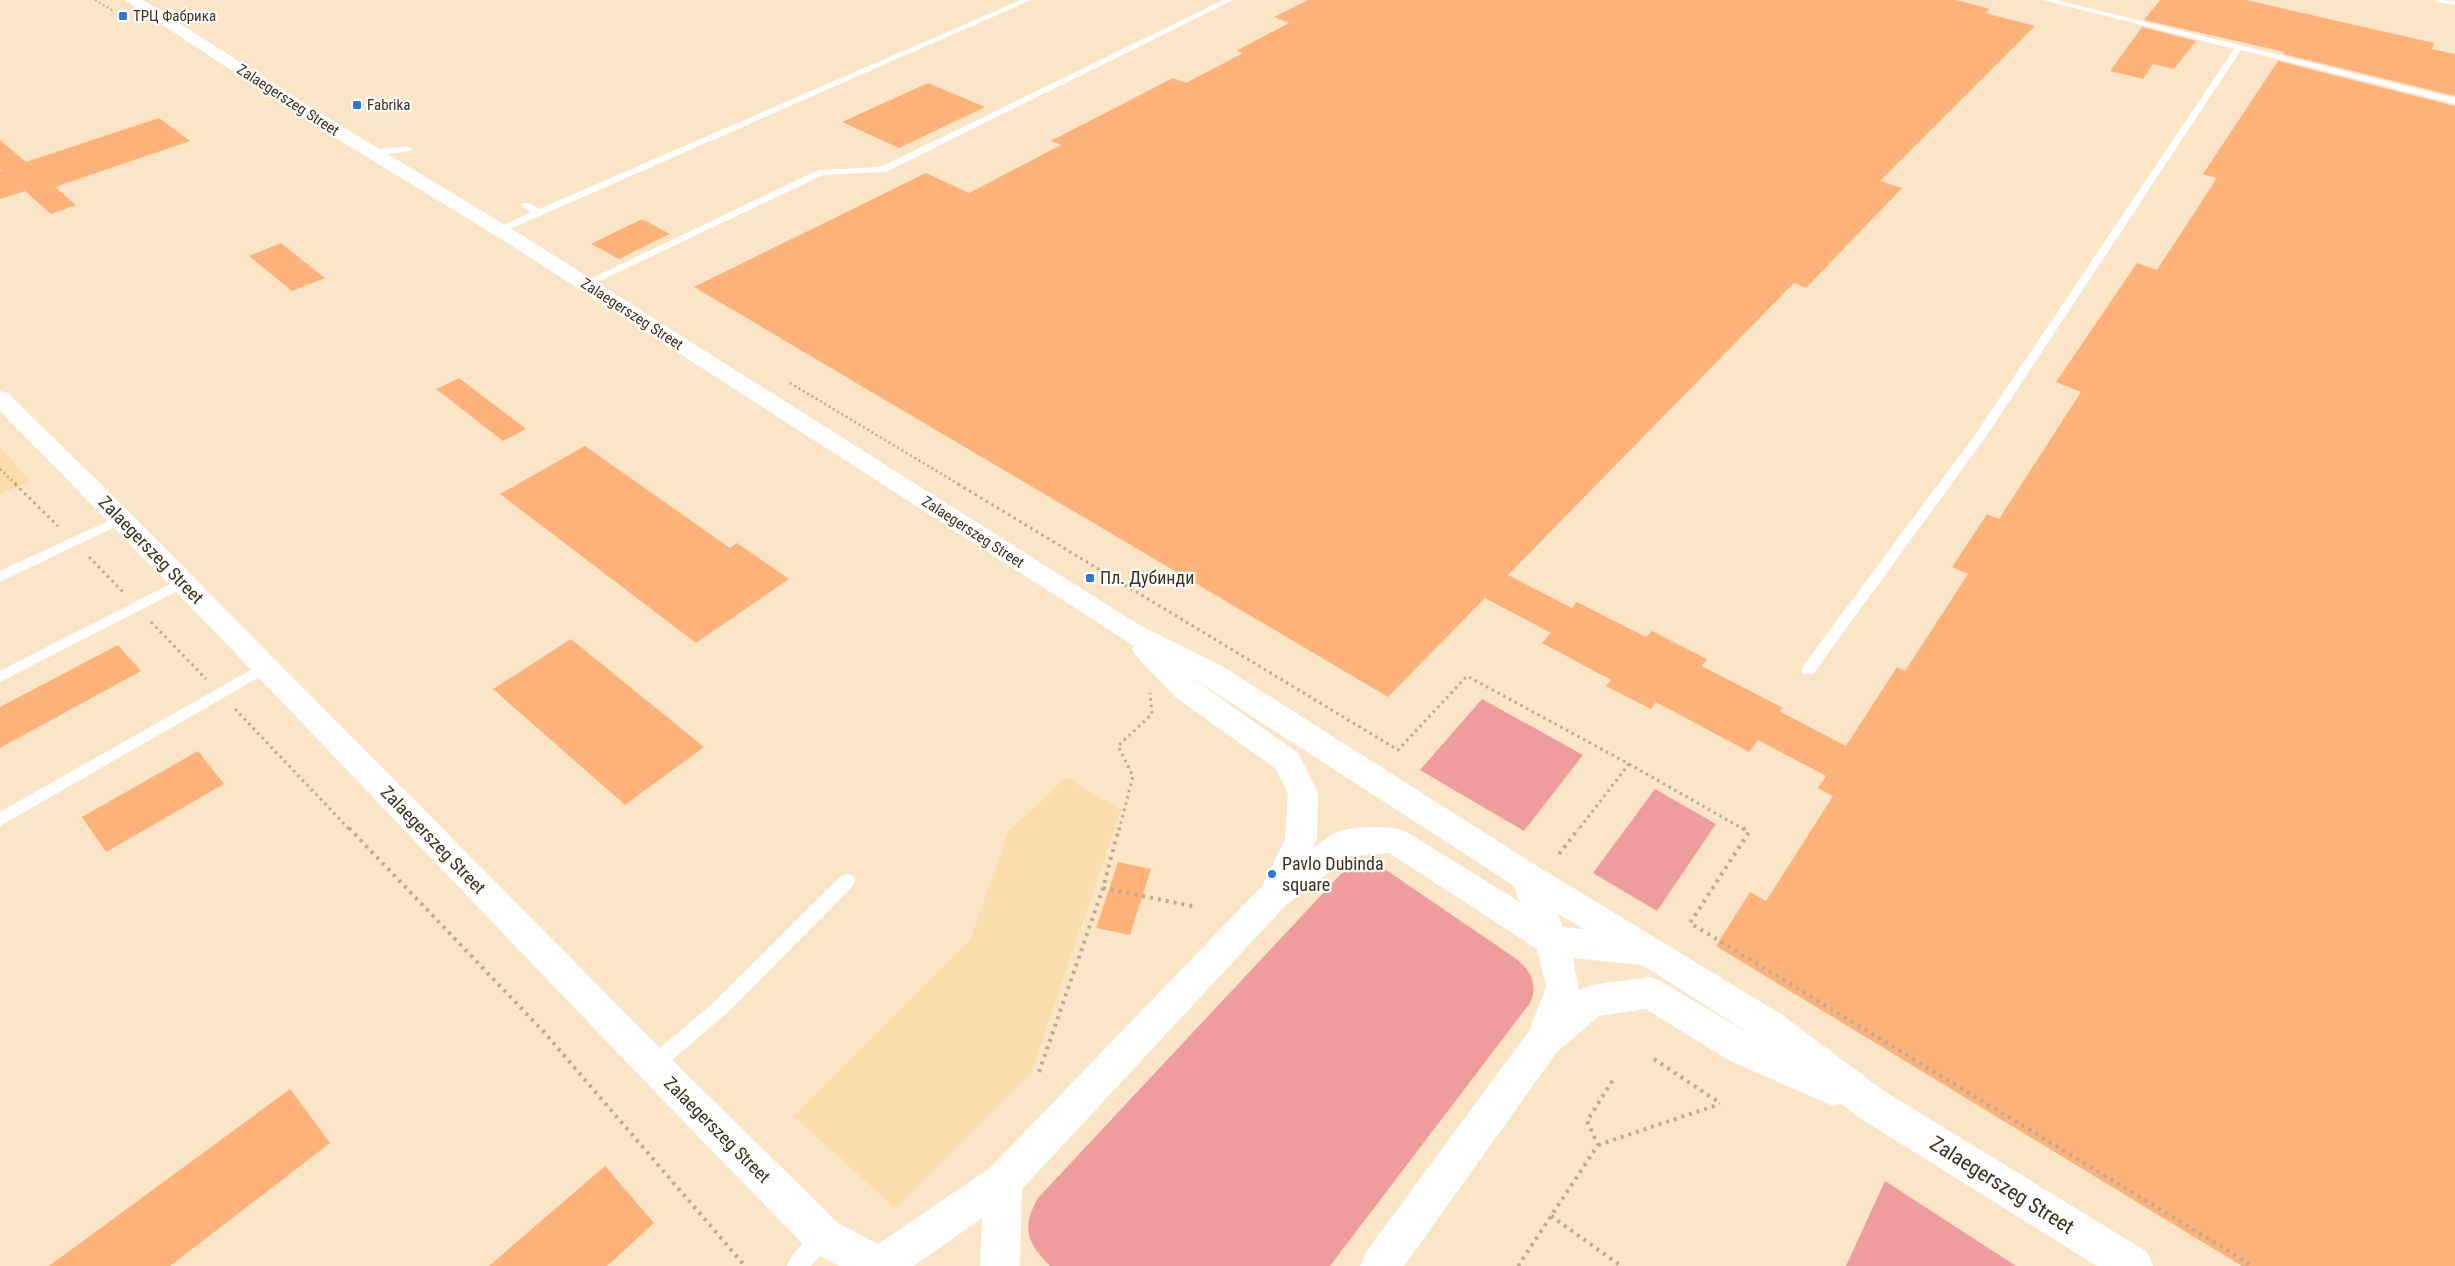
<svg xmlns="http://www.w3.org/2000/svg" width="2455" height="1266" font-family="'Roboto Condensed',sans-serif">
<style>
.built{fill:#fbdcad}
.green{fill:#ee9c9d}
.building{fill:#fcb279}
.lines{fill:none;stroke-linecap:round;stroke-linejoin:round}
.path-far3{stroke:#beac90;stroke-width:2;stroke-dasharray:2 2.5;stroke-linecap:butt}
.path-far2{stroke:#beac90;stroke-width:2.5;stroke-dasharray:2 3;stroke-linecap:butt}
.path-far1{stroke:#beac90;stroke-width:3;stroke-dasharray:2.5 4;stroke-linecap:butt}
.path{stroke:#beac90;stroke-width:4;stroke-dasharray:3 5;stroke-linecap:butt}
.lane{fill:#fff;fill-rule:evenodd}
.secondary{fill:#fff;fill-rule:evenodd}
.poi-dot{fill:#2a76e2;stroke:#fff;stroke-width:2}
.labels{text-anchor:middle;stroke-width:4.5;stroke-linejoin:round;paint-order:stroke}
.far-poi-label{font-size:15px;fill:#3f311c;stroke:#fff;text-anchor:start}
.far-street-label{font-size:15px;fill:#3f311c;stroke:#fff}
.street-label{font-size:18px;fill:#3f311c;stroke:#fff}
.poi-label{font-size:18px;fill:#3f311c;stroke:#fff;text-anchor:start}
.near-street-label{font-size:21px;fill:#3f311c;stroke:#fff}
</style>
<rect width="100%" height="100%" fill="#fae6c7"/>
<path class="built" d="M0 447 30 481 0 494Z
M1066 777 1121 810 1032 1071 895 1208 794 1116 970 940 1008 832Z"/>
<path class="green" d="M1482 699 1583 755 1524 831 1420 770Z
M1655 789 1716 824 1657 911 1593 873Z
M1362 864 1374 865 1386 870 1518 960C1532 973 1538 985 1530 1003L1330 1266H1050C1027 1243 1021 1228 1038 1198L1341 874 1351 867Z
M1885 1181 2016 1266H1846Z"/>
<path class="building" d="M1308 0H1956L1990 9 1985 13 2035 26 1880 181 1902 188 1806 288 1794 283 1508 575 1572 608 1577 602 1646 637 1652 631 1707 659 1702 666 1783 708 1779 711 1846 746 1897 667 1905 671 1968 574 1952 567 1987 514 1999 519 2081 392 2056 382 2137 263 2157 270 2217 178 2203 174 2278 61 2455 106V1266H2242L1716 946 1750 892 1766 901 1833 796 1818 788 1826 776 1758 740 1749 752 1656 702 1651 709 1606 686 1611 680 1542 643 1551 633 1485 598 1388 697 694 287 926 173 969 193 1061 145 1051 141 1173 78 1186 83 1243 53 1236 51 1289 23 1274 17Z
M2160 0H2246L2434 43 2432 49 2455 54V96L2283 54 2285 52 2144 20Z
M2142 27 2196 41 2174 69 2153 64 2143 79 2110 71Z
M928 83 985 107 899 148 842 122Z
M159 118 190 141 55 187 76 205 51 214 25 191 0 199V171H2L0 169V140L26 162Z
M642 219 670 234 619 259 591 244Z
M281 243 325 278 292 291 249 256Z
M459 378 526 429 503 441 436 389Z
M585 446 730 548 737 543 789 579 696 643 500 494Z
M571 639 704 747 625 805 493 689Z
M118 645 141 671 0 748V707Z
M198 751 224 784 106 852 82 817Z
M1118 862 1151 869 1130 935 1096 928Z
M290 1089 330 1143 170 1266H49Z
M605 1166 654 1223 607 1266H489Z"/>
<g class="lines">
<path class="path-far3" d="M95 0 114 11"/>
<path class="path-far2" d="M790 383 960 485
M0 469 17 485"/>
<path class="path-far1" d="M15 484 58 526
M958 484 1398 750 1467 676 1629 764 1578 830
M89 557 123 592
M151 622 206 679
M235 709 350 830
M1629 764 1745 830
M1119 830 1133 776 1118 746 1152 714 1150 693"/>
<path class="path" d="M349 828 543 1031 745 1266
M1743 828 1749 832 1690 923 2253 1266
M1559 854 1579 828
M1103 888 1197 907
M1654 1059 1720 1103
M1039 1072 1103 888 1119 828
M1598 1145 1720 1104
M1551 1216 1621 1266
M1518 1266 1598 1145 1587 1121 1614 1078"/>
<path class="lane" d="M1021 0H1031L542 215 502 232 494 230 531 212 523 207V203H529L539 209Z
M1223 0H1233L886 172 823 175 589 286H581L580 284 818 170 881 167Z
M2043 0H2056L2455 98V104L2241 50 1985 438 1813 674H1803L1801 670 1803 666 1977 432 2234 49Z
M2436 0 2455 1V5L2437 2Z
M407 146 412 149 410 151 372 156 367 153 372 150Z
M121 515 125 516 127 519 125 522 0 582V571Z
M182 578 189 583 187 586 0 682V671Z
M265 662 270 663 272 667 270 671 0 826V812Z
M847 874 853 876 855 881 853 886 726 1014 659 1071 653 1074 647 1071 644 1065 647 1059 714 1002 841 876Z
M824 1227 831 1230 834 1237 831 1244 811 1266H787C793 1252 810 1233 824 1227Z"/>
<path class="secondary" d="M125 0H143L320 113 520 234 1139 625 1222 666 1537 866 1781 1014 1884 1091 2147 1252 2153 1266H2097L1858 1117 1840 1103 1833 1106 1730 1061 1646 1009 1599 1016 1556 1053 1404 1266H1360L1366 1252 1529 1031 1546 987 1537 949 1389 853 1351 856 1285 906 1022 1189 1020 1266H980L982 1218 914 1266H839L810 1251C537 973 273 688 0 411V391L8 393 130 513 665 1053 838 1223 878 1244 990 1168 1262 886 1285 839 1288 793 1276 769 1175 697 1136 656 1132 649 1134 646 506 242 308 121ZM1188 675 1513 885 1520 902 1405 831C1389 825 1351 826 1335 833 1327 837 1319 844 1312 849L1317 839 1318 793 1298 753ZM1557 913 1584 929 1563 927ZM1573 958 1642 965 1757 1038 1662 982 1650 977 1591 985 1579 990Z"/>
</g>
<g class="poi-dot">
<rect x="118" y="11" width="10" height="10" rx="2.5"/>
<rect x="352" y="100" width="10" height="10" rx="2.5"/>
<rect x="1085" y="573" width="10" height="10" rx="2.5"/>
<circle cx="1272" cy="874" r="5"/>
</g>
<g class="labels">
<g class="far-poi-label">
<text x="133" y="21">ТРЦ Фабрика</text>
<text x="367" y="110">Fabrika</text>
</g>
<g class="far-street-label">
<text transform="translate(288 100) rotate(33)" y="5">Zalaegerszeg Street</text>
<text transform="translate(632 314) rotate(33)" y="5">Zalaegerszeg Street</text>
<text transform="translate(973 532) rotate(33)" y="5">Zalaegerszeg Street</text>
</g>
<g class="street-label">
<text transform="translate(151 550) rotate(46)" y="6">Zalaegerszeg Street</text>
<text transform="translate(433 840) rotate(46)" y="6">Zalaegerszeg Street</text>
<text transform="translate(717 1130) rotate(45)" y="6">Zalaegerszeg Street</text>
</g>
<g class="poi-label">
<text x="1100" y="584">Пл. Дубинди</text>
<text x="1282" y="870">Pavlo Dubinda<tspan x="1282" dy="21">square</tspan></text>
</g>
<g class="near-street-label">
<text transform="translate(2002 1185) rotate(32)" y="7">Zalaegerszeg Street</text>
</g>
</g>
</svg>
